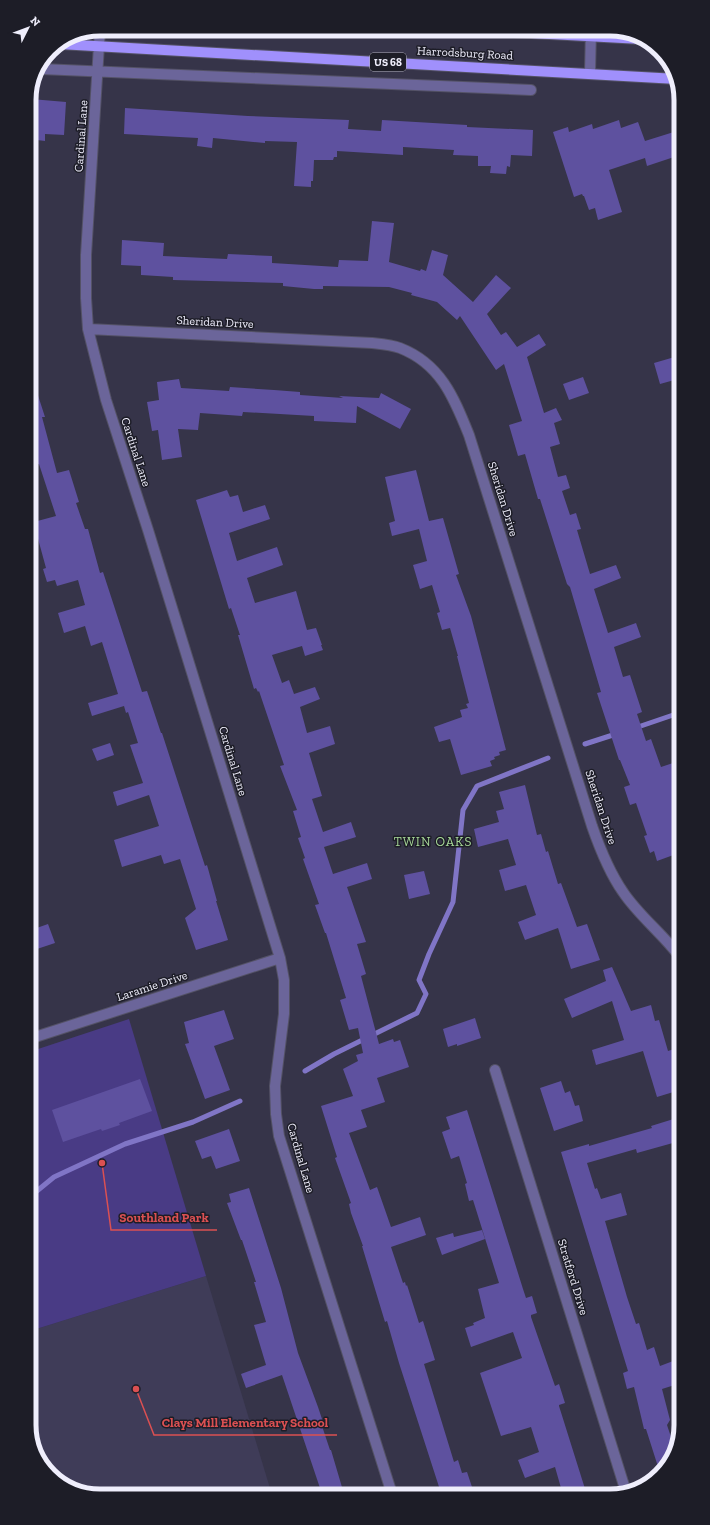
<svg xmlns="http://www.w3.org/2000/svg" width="710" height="1525" font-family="'Zilla Slab',serif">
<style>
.built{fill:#3f3c58}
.green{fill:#493b85}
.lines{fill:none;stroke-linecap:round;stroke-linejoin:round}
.stream{stroke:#8075c6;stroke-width:5}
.building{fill:#5e519f}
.minor-casing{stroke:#545266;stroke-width:12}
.major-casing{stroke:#545266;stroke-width:12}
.minor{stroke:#6b659a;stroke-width:10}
.major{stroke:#a090fc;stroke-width:10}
.labels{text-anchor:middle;stroke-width:3;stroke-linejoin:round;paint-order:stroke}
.shield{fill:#1d1d27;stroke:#b0afbc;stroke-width:1}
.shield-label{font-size:11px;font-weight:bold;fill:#efeefc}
.street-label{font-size:12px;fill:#efeefc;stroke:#1d1d27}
.neighbourhood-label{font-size:13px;letter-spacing:1px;fill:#a8d999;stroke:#1d1d27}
.rim{fill:none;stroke:#efeefc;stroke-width:5}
.leader{fill:none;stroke:#db5052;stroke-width:1.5}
.callout-dot{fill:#db5052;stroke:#1d1d27;stroke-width:1.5}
.callout-label{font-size:13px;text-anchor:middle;font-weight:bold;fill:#db5052;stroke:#1d1d27;stroke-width:3;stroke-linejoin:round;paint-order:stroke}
</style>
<rect width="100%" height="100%" fill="#363449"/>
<path class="built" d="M206 1276 272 1495 95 1496 57 1482 33 1448V1330Z"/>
<path class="green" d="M129 1019 206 1276 33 1330 32 1051Z"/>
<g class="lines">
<path class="stream" d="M635 728 679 713
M585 744 616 734
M305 1071 334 1054 417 1013 426 994 419 980 429 954 453 902 463 810 477 786 548 758
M32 1195 54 1177 125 1144 193 1122 240 1101"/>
</g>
<path class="building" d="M31 99 66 102 64 135 45 134V141L29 139Z
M125 108 248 116 349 120 348 129 381 131 382 120 467 125V127L533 130 532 156 511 155 510 167 507 166 506 174 490 173 491 166H478V156L453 155 454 150 403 147V155L337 151V157H334L333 160H314L313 181H311V187L294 186 297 142 265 141V143L213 138 212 148 197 146 198 138 124 134Z
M619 120 621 128 638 122 645 141 677 131V156L647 166 645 158 609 170 622 212 598 220 595 208 589 210 584 196H583L582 194 574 197 553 132 568 127 569 132 592 124 593 129Z
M372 221 394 223 389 262 420 271 421 269 426 271 432 250 448 255 443 275 473 302 496 275 511 288 487 314 501 335 506 332 517 347 539 334 546 345 527 357 544 413 556 408 562 420 554 423 560 444 550 447 558 477 566 475 570 488 562 491 570 515 576 513 581 529 577 530 590 574 616 565 621 578 594 589 608 633 636 623 641 637 614 647 623 677 630 675 642 712 637 714 646 741 651 739 661 767 679 761V853L657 861 654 851 650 853 644 836 647 835 636 803 630 805 624 787 630 785 620 760H619L597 693 601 692 570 587 567 584 540 499H538L525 454 518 456 509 425 522 421 504 364 496 370 460 316 457 320 437 302 411 295 412 293 389 287 323 286V289H314L283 286V283L173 280V277L141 275V266L121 265 122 240 164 243 163 256 227 259 228 254 272 256V263L338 267 339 260 368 261Z
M678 356V379L660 384 654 363Z
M583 377 589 393 569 400 563 384Z
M179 379 181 388 229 391 230 387 274 390 300 392V395L343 398 339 396 379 398 381 393 411 409 400 429 357 406 356 423 314 421V416L243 412 242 416 200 413 198 430 178 429 182 457 162 460 158 430 152 431 147 402 159 400 157 382Z
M30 380H33L45 417H42L57 473 69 470 79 502 76 503 85 529H88L100 573 103 572 142 692 147 691 161 733H162L205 866 207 865 217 901H216L228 940 196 950 185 918 196 909 180 859 164 864 161 855 122 867 114 840 159 826 149 795 117 806 113 792 143 783 130 745 138 743 128 712 126 713 124 706 92 716 88 703 118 694 102 642 91 646 85 626 64 633 58 613 85 605 78 580 57 586 55 580 47 582 43 569 46 568 37 535 33 536 30 528V523L56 516 39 464 30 467Z
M416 470 429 521 443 518 459 574 456 575 471 616 506 750 499 752 500 755 494 757 495 759 490 761 492 766 461 775 450 739 439 742 434 727 462 717 460 710 468 708 466 704 469 703 457 656H458L450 628 442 630 437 613 440 612 432 585 420 589 413 565 427 561 419 529 392 536 389 523 395 521 385 477Z
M227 490 230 497 238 495 243 512 265 505 270 519 229 533 237 561 277 547 283 565 247 578 255 603 296 591 307 630 316 628 322 645H321L323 650 305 656 302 646 272 655 282 683 289 680 294 694 315 687 320 699 300 707 307 733 330 726 335 744 309 753 322 796 312 799 323 832 351 822 356 837 324 847 333 874 367 863 372 879 347 887 366 942 357 944 366 974 361 976 379 1044 393 1039 394 1042 400 1040 409 1067 377 1078 385 1102 361 1110 367 1127 349 1133 370 1190 377 1187 391 1227 420 1217 426 1235 391 1247 403 1283 405 1282 406 1286 407 1285 419 1323 423 1321 435 1360 424 1364 454 1462 458 1460 462 1473 467 1472 474 1493H441L399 1363 387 1321 385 1322 362 1246H363L351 1213 349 1204 351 1203 335 1158 337 1157 321 1106 353 1096 343 1069 358 1061 356 1055 363 1053 358 1028 349 1030 340 1000 346 998 326 933H325L315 905 319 904 303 859 305 858 298 838 301 837 293 811 297 810 280 766 284 765 259 691 258 692 256 688 254 689 238 635H240L231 608 229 609 196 500Z
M110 743 114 755 97 761 92 749Z
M525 785 537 835 541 834 546 852 548 851 558 884 561 883 577 927 587 924 600 960 571 969 558 928 525 940 518 922 536 915 526 885 505 891 499 870 516 865 508 839 478 847 474 829 499 822 496 811 504 809 499 792Z
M424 871 430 894 409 899 404 875Z
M48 924 55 943 31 951V930Z
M612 967 631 1011 651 1005 655 1021 659 1020 668 1051 680 1047V1090L657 1097 643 1051 596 1065 592 1050 624 1040 612 1001 572 1018 564 999 606 981 603 970Z
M224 1010 234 1039 214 1046 230 1090 205 1099 185 1044 189 1043 184 1022Z
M475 1018 481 1038 457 1046V1044L448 1047 443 1029Z
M140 1079 152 1111 119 1123 120 1125 102 1131 101 1129 63 1142 52 1110Z
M561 1081 565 1093 570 1091 575 1106 579 1105 583 1121 554 1131 540 1088Z
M467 1110 523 1289 526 1298 532 1296 537 1313 531 1315V1317L555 1386 559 1384 565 1403 559 1405V1406L586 1492 564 1493 563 1488H561L555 1467 525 1478 518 1460 539 1452 531 1427 501 1436 480 1373 522 1358 513 1332 471 1347 465 1328 474 1325 473 1323 485 1318 478 1289 499 1283 473 1200 469 1201 465 1184 467 1183 459 1156 451 1159 442 1132 450 1129 446 1117Z
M680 1117V1141L637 1153 636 1149 587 1163 595 1189 597 1188 601 1199 621 1193 627 1215 605 1221 627 1297 636 1324 639 1323 647 1350 654 1347 660 1366 681 1358V1383L662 1389 670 1420 667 1425 674 1446 667 1468 660 1473 646 1429H644L634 1387 627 1389 623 1373 628 1371 561 1152 589 1144V1146L652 1128 651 1126Z
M229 1129 240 1161 216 1169 211 1156 202 1159 195 1141Z
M249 1188 281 1288 298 1353 318 1407 324 1425 322 1426 330 1450H331L344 1494H322L282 1375 246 1388 241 1374 266 1365 254 1325 266 1322 254 1282H256L242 1240H241L227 1203 231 1202 229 1194Z
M482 1230 485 1239 442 1255 436 1238 453 1233 454 1237Z"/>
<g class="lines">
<defs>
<path id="minor" d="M100 29 86 255V298L88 329 106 400 148 530 280 958 284 980V1014L275 1086 276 1114 279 1136 392 1494
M41 69 531 90
M590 73 591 29
M88 329 372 343C381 344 392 345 400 348 441 364 454 398 469 435L592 826C600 849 609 872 623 892 639 916 663 934 680 957
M32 1038 280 958
M495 1070 626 1492"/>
<path id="major" d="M458 29 641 39
M59 44 677 79"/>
</defs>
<use href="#minor" class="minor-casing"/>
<use href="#major" class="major-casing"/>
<use href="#minor" class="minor"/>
<use href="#major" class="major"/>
</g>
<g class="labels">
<rect class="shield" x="370" y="53" width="36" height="18" rx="3"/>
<g class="shield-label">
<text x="388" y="66">US 68</text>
</g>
<g class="street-label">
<text transform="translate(465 53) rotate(3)" y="4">Harrodsburg Road</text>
<text transform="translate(81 136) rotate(-86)" y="4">Cardinal Lane</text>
<text transform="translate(215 322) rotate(3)" y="4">Sheridan Drive</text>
<text transform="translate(136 452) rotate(72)" y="4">Cardinal Lane</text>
<text transform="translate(503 499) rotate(73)" y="4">Sheridan Drive</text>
<text transform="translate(233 761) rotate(73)" y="4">Cardinal Lane</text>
<text transform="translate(601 807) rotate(72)" y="4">Sheridan Drive</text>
<text transform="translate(152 986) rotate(-18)" y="4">Laramie Drive</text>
<text transform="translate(301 1158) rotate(74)" y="4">Cardinal Lane</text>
<text transform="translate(573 1277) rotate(73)" y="4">Stratford Drive</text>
</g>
<g class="neighbourhood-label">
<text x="433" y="846">TWIN OAKS</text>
</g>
</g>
<path d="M0 0H710V1525H0ZM100 36H610A64 64 0 0 1 674 100V1425A64 64 0 0 1 610 1489H100A64 64 0 0 1 36 1425V100A64 64 0 0 1 100 36Z" fill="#1d1d27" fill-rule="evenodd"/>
<path class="rim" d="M100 36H610A64 64 0 0 1 674 100V1425A64 64 0 0 1 610 1489H100A64 64 0 0 1 36 1425V100A64 64 0 0 1 100 36Z"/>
<path class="leader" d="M102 1163L111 1230H217M136 1389L154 1435H337"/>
<g class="callout-dot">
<circle cx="102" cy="1163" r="4"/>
<circle cx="136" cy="1389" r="4"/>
</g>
<g class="callout-label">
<text x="164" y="1222">Southland Park</text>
<text x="245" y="1427">Clays Mill Elementary School</text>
</g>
<g transform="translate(28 28) rotate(48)" stroke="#1d1d27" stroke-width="3" paint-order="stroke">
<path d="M0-3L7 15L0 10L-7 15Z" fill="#efeefc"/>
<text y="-6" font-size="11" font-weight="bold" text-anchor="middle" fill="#efeefc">N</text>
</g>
</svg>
